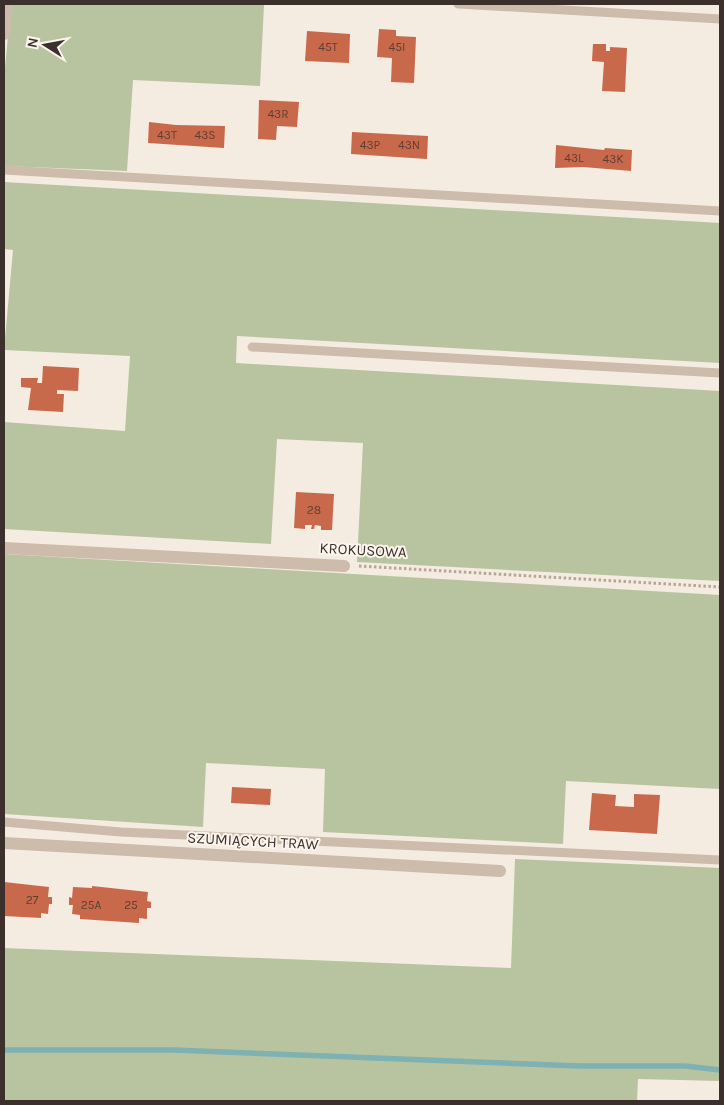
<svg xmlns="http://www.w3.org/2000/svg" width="724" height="1105" font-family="Karla,sans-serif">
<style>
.green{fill:#b8c4a0}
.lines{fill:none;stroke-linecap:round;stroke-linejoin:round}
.stream{stroke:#7fb0b2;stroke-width:5.5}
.building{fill:#c8694b}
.path{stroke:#b9a596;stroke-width:3;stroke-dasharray:2.5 2.5;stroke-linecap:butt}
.lane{stroke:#cdbbac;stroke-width:9}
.street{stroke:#cdbbac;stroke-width:12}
.labels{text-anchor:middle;stroke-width:4;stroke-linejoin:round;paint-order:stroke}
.number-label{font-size:12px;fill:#5e3e33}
.street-label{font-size:15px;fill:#3b302b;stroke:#fbf5ee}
</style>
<rect width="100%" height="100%" fill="#f4ebe1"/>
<path class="green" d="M11 4 264 5 260 86 133 80 127 171 4 166V78Z
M4 182 720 223V363L237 336 236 363 720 391V581L357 562 363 443 277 439 271 544 4 529V422L125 431 130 356 4 350 13 250 4 249Z
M4 554 720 595V789L566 781 563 844 323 832 325 769 206 763 203 827 4 814Z
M515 859 720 868V1081L638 1079 637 1101H4V948L511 968Z"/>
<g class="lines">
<path class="stream" d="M4 1050H173L580 1066H685L720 1070"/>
</g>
<path class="building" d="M379 29 396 30V36L416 37 414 83 391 82 392 58 377 57Z
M307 31 350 34 349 63 305 61Z
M593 44H606V51H610V47L627 48 625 92 602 91 604 62 592 61Z
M259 100 299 102 297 127 277 126 276 140 258 139Z
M149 122 176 125 225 126 224 148 148 143Z
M352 132 428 136 427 159 351 154Z
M556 145 604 150 605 148 632 150 631 171 583 167 555 168Z
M43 366 79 368 78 391 57 390V394H64L63 412 28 410 31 388 21 387V378H38L37 383H42Z
M296 492 334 494 332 530H321V526L315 525 314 529H311L312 525H305V529L294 528Z
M232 787 271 789 270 805 231 803Z
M592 793 616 795 615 806 634 807V794L660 795 657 834 589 830Z
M4 882 49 887 48 897H52V904H49L48 914 41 913V918L4 916Z
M92 886 148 892 147 901 151 902V908H147V919L139 918V923L110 921 80 919V915L72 914 73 905H69V897L72 898 73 887 92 888Z"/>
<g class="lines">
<path class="path" d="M359 566 720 587"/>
<path class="lane" d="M458 4 720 19
M4 170 720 211
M252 347 720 373
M4 822 121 832 720 860"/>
<path class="street" d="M4 34 7 4
M4 548 344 566
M4 843 500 871"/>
</g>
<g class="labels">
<g class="number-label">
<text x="328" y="51">45T</text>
<text x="397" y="51">45I</text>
<text x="278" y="118">43R</text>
<text x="167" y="139">43T</text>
<text x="205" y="139">43S</text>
<text x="370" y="149">43P</text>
<text x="409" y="149">43N</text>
<text x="574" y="162">43L</text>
<text x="613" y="163">43K</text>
<text x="314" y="514">28</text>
<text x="32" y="904">27</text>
<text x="91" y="909">25A</text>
<text x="131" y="909">25</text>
</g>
<g class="street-label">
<text transform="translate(363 550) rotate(3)" y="5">KROKUSOWA</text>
<text transform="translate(253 841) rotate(3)" y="5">SZUMIĄCYCH TRAW</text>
</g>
</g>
<rect width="724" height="1105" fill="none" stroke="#3b302b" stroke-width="10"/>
<g transform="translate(45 45) rotate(281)" stroke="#fbf5ee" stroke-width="4" paint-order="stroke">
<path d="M0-4L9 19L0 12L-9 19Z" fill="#3b302b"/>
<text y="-8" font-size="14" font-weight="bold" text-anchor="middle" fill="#3b302b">N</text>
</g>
</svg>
